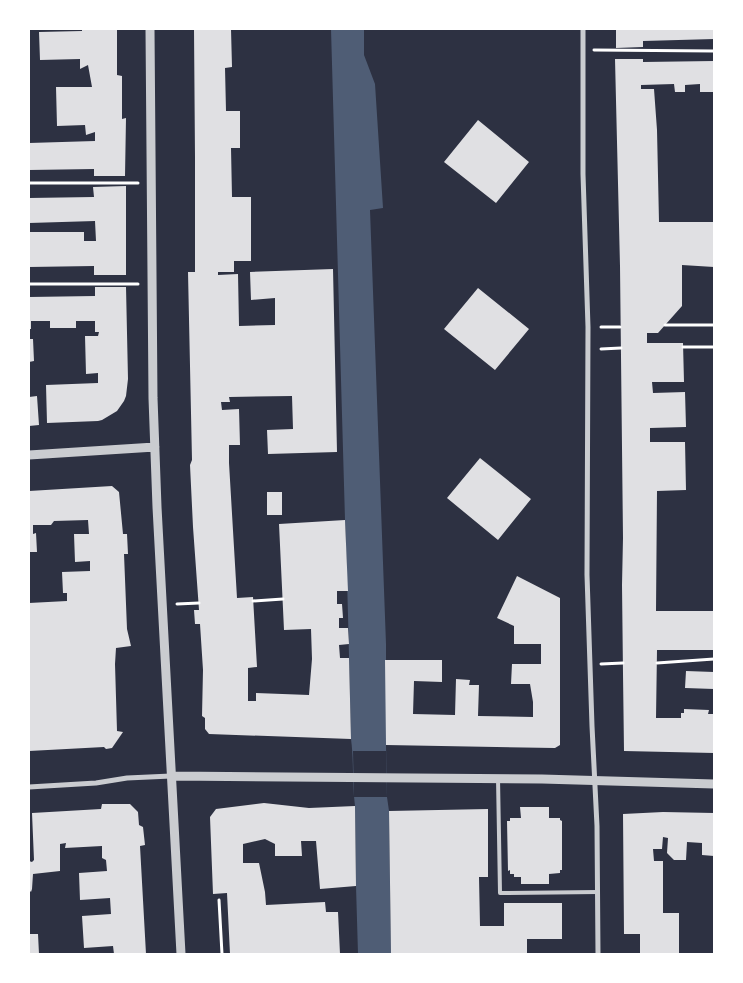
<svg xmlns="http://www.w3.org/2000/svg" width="743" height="983" font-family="Manrope,sans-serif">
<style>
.water{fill:#4f5d75}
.pier{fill:#2d3142}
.building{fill:#e0e0e3}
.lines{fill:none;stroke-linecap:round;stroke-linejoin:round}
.path{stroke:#fff;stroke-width:3}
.service{stroke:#caccd0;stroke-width:4}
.minor{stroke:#caccd0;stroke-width:5}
.tertiary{stroke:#caccd0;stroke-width:9}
</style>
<rect width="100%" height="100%" fill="#2d3142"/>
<path class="water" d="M331 29H364V55L375 84 383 208 370 210 386 644V745L387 797 389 811 391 954H358L356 886 355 806C352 784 354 761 351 739 349 666 348 593 345 520Z"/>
<path class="pier" d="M353 751H386L387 797H354Z"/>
<path class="building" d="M82 29H117V75L122 76V119L126 118 125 176H94V169L29 170V143L95 141V132L86 135 85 125 57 126 56 87H92L88 65 80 69V59L40 60 39 32 82 31Z
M194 29H231L232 67 225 68 226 111H240V148H231L232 197H251V261H234V272H218V275L238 274 239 326 275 325V298L251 300 250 272 333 269 337 452 268 454 267 430 293 429 292 396 229 397 230 402H221L222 410 239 409 240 445H229V463L237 598 253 597 257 667 248 668V701H256V693L309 695 312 659 311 629 284 630 279 524 345 520 348 591H337V604H342L343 618H339V628H348L349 644 339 645 340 658H349L351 739 209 734 205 729V718L202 716 203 670 200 624H195L194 610H199L193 527 190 465 192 460 188 272H195V158Z
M616 29H714V39L643 41V47L616 48Z
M615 59H643V62L714 61V92H700V84L685 85V92H675L674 84 641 85V89H654L657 130 659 222H714V267L682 265V306L658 333H647V343H683L684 382H652L653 393 685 392 686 427 650 428V442H685L686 490 657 491 656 611H714V650H657L656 718H681V713H684V709L709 710 708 714H714V753L624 751 623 674 622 585 623 538 620 266Z
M478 120 529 162 496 203 444 162Z
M126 186V275H94V266L29 267V232H84V241H96L95 221 29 223V198L94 197 93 187Z
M95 287H126L128 379 126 396 124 401 117 411 102 420 98 421 47 423 46 385 98 383V373L86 374 85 336H98L99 332H95V321H76V328H50V321H31V329H29V297L95 296Z
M478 288 529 329 495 370 444 329Z
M29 339H33L34 361 29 362Z
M37 396 39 425 29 426V397Z
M480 458 531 499 498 540 447 498Z
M112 486 119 492 123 534H127L128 554H124L127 629 131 646 116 648 115 664 117 731 123 732 112 748 106 749 104 747 29 751V603L67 601V593H63L62 572 90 571V561L75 562 74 534H89L88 520 54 521 51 525H33V534L36 533 37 552H29V491Z
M267 492H282V515H267Z
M517 576 560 598V745L555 748 386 745 385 660H442V682L414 681 413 714 455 715 456 679 470 680 469 685H479L478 716 533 717V702L530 684H511L512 664H541V644H514V626L497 618Z
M686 671 714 672V689L685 688Z
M264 803 309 808 355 806 356 886 320 889 316 841H301L302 856H275V844L265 839 243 844V863H259L265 892 266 905 325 902 326 912H338L340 954H230L227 893 213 894 210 817 216 809Z
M102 804H130L138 812 139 825 143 827 145 845 140 846 146 954H114L113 946 84 948 82 916 111 914 110 898 80 900 79 873 107 871 106 860 102 858V846L65 848 66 843 60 844V871L33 874 32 889 31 892 29 890V861L32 862 34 860 32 813 101 809Z
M520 807H549V818H560V820L562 821V870H560V873L549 874V884H521V877H514V874H510V870L508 871 507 821H510V818H521Z
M488 809V877H479L480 926H504V903H562V939H527V954H391L389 811Z
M663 812 714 813V856L702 855V843L687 842 686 860H674L667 853 668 838 663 837 662 849H653L654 861H663V913H679V954H640V934H624L623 814Z
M29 934H38L39 954H29Z"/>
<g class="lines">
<path class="path" d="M594 50 714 51
M29 183H138
M29 284H138
M665 325H714
M601 327H620
M683 347H714
M601 349 621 348
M253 601 283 599
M177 604 199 603
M657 663 714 659
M601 664 623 663
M219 900 222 954"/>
<path class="service" d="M498 778 500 893 598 892"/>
<path class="minor" d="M583 29V174L588 327 587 575 592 726 597 826 598 954
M29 787 96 783 127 778 171 776"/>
<path class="tertiary" d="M150 29 153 398 157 507 181 954
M29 455 155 447
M171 776 542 779 714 784"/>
</g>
<rect width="743" height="983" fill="none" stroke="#ffffff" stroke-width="60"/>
</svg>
